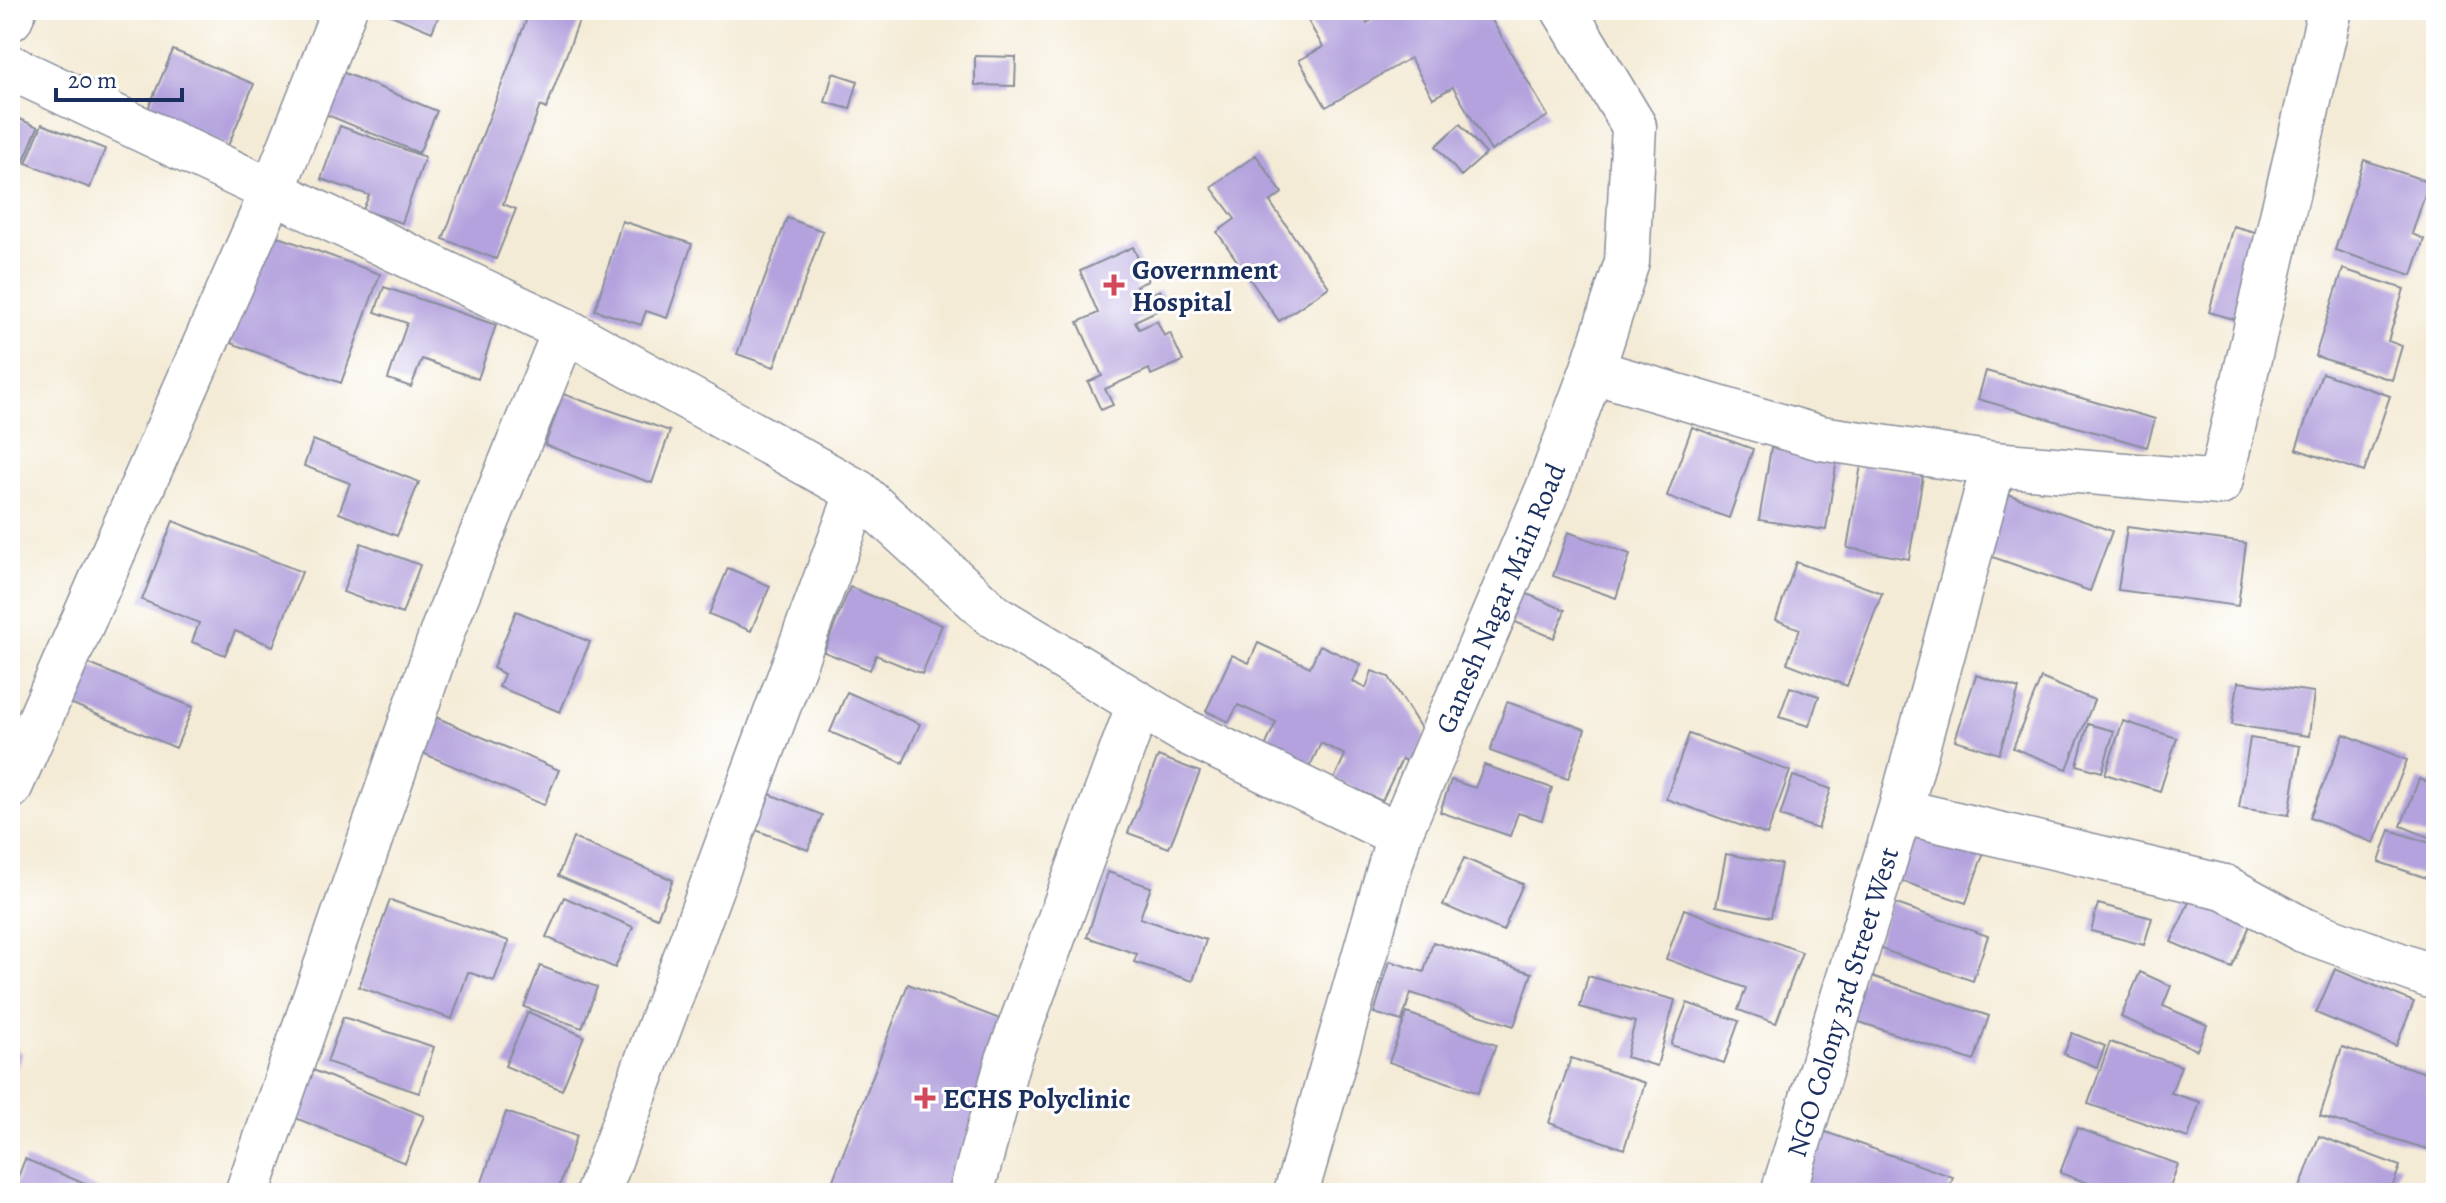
<svg xmlns="http://www.w3.org/2000/svg" width="2446" height="1203" font-family="Alegreya,serif">
<style>
.building{fill:#b3a2dd}
.lines{fill:none;stroke-linecap:round;stroke-linejoin:round}
.street-casing{stroke:#888d9a;stroke-width:47}
.street{stroke:#fff;stroke-width:44}
.poi-dot{fill:#d1495b;stroke:#fff;stroke-width:3}
.labels{text-anchor:middle;stroke-width:6;stroke-linejoin:round;paint-order:stroke}
.poi-label{font-size:28px;font-weight:bold;fill:#1b2f5e;stroke:#fff;text-anchor:start}
.street-label{font-size:28px;fill:#1b2f5e;stroke:#fff}
</style>
<rect width="100%" height="100%" fill="#fff"/>
<filter id="ink" filterUnits="userSpaceOnUse"><feTurbulence type="fractalNoise" baseFrequency=".0125" numOctaves="2"/><feDisplacementMap in="SourceGraphic" scale="16" xChannelSelector="R" yChannelSelector="G"/><feConvolveMatrix kernelMatrix="1 2 1 2 8 2 1 2 1" color-interpolation-filters="sRGB"/></filter>
<filter id="wash" filterUnits="userSpaceOnUse"><feTurbulence type="fractalNoise" baseFrequency=".006" numOctaves="4" result="noise"/><feDisplacementMap in="SourceGraphic" scale="32" xChannelSelector="R" yChannelSelector="G"/><feGaussianBlur stdDeviation="1.8" result="paint"/><feColorMatrix in="noise" values="0 0 0 0 0 0 0 0 0 0 0 0 0 0 0 0 0 1.4 0 .05"/><feComposite in="paint" operator="in"/></filter>
<g filter="url(#wash)">
<rect width="100%" height="100%" fill="#f4ebd6"/>
<g id="blocks">
<path class="building" d="M394 10H441L432 32 391 15Z
M530 10H583L546 109 540 106 503 204 516 209 496 259 443 239Z
M1322 10H1359L1367 23 1383 13 1381 10H1486L1548 116 1491 151 1453 87 1433 98 1410 58 1326 107 1299 60 1323 47 1307 19Z
M173 50 254 84 228 146 147 111Z
M975 56 1016 57 1015 86 975 85Z
M342 72 437 111 419 153 325 114Z
M833 73 858 81 850 109 825 102Z
M10 115 38 127 23 163 10 158Z
M42 124 105 149 90 188 26 163Z
M1460 124 1486 154 1461 176 1436 146Z
M340 126 425 157 402 223 363 210 369 195 321 179Z
M1256 155 1282 193 1270 202 1329 287 1279 321 1217 232 1235 219 1211 187Z
M2364 160 2429 182 2412 234 2424 239 2412 275 2335 250Z
M787 218 823 231 774 367 737 354Z
M622 221 692 244 667 318 646 311 641 325 595 310Z
M2233 226 2269 236 2244 322 2209 312Z
M271 234 380 274 341 383 231 343Z
M1133 247 1148 281 1136 286 1141 299 1160 290 1167 306 1135 321 1139 329 1157 321 1164 336 1170 333 1183 361 1151 375 1149 369 1105 389 1113 405 1101 410 1088 382 1102 376 1078 322 1098 313 1080 271Z
M2343 269 2404 289 2388 341 2402 346 2392 380 2315 356Z
M384 287 496 325 478 379 422 359 411 387 388 379 407 323 375 312Z
M1986 371 2155 419 2147 447 1978 399Z
M2322 373 2390 396 2364 472 2296 449Z
M563 394 670 431 652 483 545 445Z
M1692 427 1753 449 1729 518 1667 496Z
M313 440 419 482 397 536 339 513 350 483 304 466Z
M1771 448 1837 459 1826 530 1759 520Z
M1861 465 1923 476 1909 559 1847 548Z
M1999 491 2112 531 2090 591 1978 552Z
M173 521 302 572 273 646 235 631 225 655 192 642 199 623 142 600Z
M2127 527 2246 543 2238 606 2118 590Z
M1568 532 1630 554 1616 598 1553 576Z
M361 543 420 565 402 614 343 592Z
M1796 562 1882 593 1847 686 1787 663 1800 629 1776 620Z
M728 568 770 586 751 631 709 614Z
M850 587 942 625 922 674 876 655 870 670 824 652Z
M1520 591 1565 610 1554 638 1508 619Z
M516 611 590 642 560 712 499 687 504 674 493 668Z
M1258 643 1310 667 1320 645 1361 664 1353 682 1366 688 1372 671 1389 677 1425 735 1414 764 1402 759 1382 801 1334 779 1345 755 1321 743 1308 770 1264 749 1276 722 1238 705 1229 722 1206 711 1232 655 1249 663Z
M87 663 193 707 176 748 70 703Z
M1976 675 2019 689 1999 754 1955 740Z
M2041 678 2094 700 2067 769 2013 748Z
M2238 682 2314 692 2309 736 2232 725Z
M1790 687 1819 696 1809 726 1779 717Z
M847 692 920 724 903 763 830 732Z
M1507 702 1585 729 1568 779 1490 751Z
M433 716 559 770 544 805 418 751Z
M2123 721 2177 738 2160 791 2105 774Z
M2088 724 2114 731 2102 772 2077 765Z
M1689 734 1790 771 1767 835 1666 799Z
M2344 734 2407 760 2374 843 2310 817Z
M2250 738 2300 746 2289 815 2239 808Z
M1158 756 1200 772 1169 848 1128 833Z
M1484 765 1552 788 1542 820 1518 813 1510 836 1440 812 1451 780 1475 788Z
M1793 776 1831 789 1818 829 1780 816Z
M2419 779 2436 785V840L2401 826Z
M762 791 822 815 808 850 748 827Z
M1913 817 1987 843 1966 903 1893 878Z
M2390 830 2436 845V881L2379 862Z
M573 838 673 880 657 918 558 876Z
M1726 854 1781 864 1771 917 1716 906Z
M1464 858 1523 884 1503 931 1443 905Z
M1108 872 1151 887 1140 918 1206 940 1193 981 1134 962 1137 954 1087 937Z
M2197 884 2257 909 2232 968 2171 942Z
M564 897 633 927 615 968 546 937Z
M390 900 509 941 494 981 468 972 452 1019 359 987Z
M1891 902 1988 936 1973 981 1875 947Z
M2098 904 2152 918 2144 945 2091 931Z
M1684 909 1802 952 1776 1023 1738 1010 1746 988 1666 959Z
M1433 942 1532 973 1514 1026 1411 993 1402 1021 1374 1013 1390 961 1424 972Z
M540 966 597 987 582 1028 524 1007Z
M2335 969 2414 1002 2396 1046 2316 1013Z
M2140 972 2171 986 2163 1006 2207 1025 2197 1050 2121 1017Z
M1863 973 1989 1016 1974 1061 1848 1018Z
M1588 976 1675 1000 1657 1066 1626 1057 1635 1022 1580 1007Z
M908 984 1013 1024 949 1193H828Z
M1687 1003 1739 1021 1724 1063 1671 1045Z
M528 1012 584 1036 562 1090 505 1066Z
M1407 1013 1496 1045 1478 1093 1389 1062Z
M343 1017 434 1047 419 1093 327 1062Z
M2072 1033 2105 1046 2097 1067 2064 1054Z
M2110 1042 2181 1066 2171 1093 2200 1102 2188 1138 2088 1104Z
M2342 1047 2436 1076V1121L2427 1149 2320 1116Z
M10 1049 22 1053 10 1086Z
M1571 1058 1645 1083 1624 1149 1549 1123Z
M301 1065 424 1116 405 1163 281 1112Z
M506 1112 576 1136 557 1193 479 1191Z
M2077 1128 2178 1164 2168 1193H2116L2060 1173Z
M1817 1129 1953 1177 1948 1193H1795Z
M2319 1136 2400 1166 2390 1193H2298Z
M25 1159 107 1193H12Z"/>
</g>
</g>
<g filter="url(#ink)">
<use href="#blocks" fill-opacity="0" stroke="#888d9a" stroke-width="2"/>
<g class="lines">
<defs>
<path id="street" d="M10 19 14 10
M10 67 565 330 858 492 994 616 1184 731 1399 835
M1592 371 1821 438 1994 464 2220 483 2330 10
M10 787 273 190 344 10
M1900 811 2224 887 2303 930 2436 978
M247 1193 444 627 565 330
M598 1193 858 492
M971 1193 1008 1060 1139 704
M1296 1193 1399 835 1547 491 1592 371 1627 262 1634 126 1564 10
M1783 1193 1900 811 1994 464"/>
</defs>
<use href="#street" class="street-casing"/>
<use href="#street" class="street"/>
</g>
</g>
<g class="poi-dot">
<path d="M1110 273h8v8h8v8h-8v8h-8v-8h-8v-8h8z"/>
<path d="M921 1086h8v8h8v8h-8v8h-8v-8h-8v-8h8z"/>
</g>
<g class="labels">
<g class="poi-label">
<text x="1132" y="279">Government<tspan x="1132" dy="32">Hospital</tspan></text>
<text x="943" y="1108">ECHS Polyclinic</text>
</g>
<g class="street-label">
<text transform="translate(1500 598) rotate(-67)" y="10">Ganesh Nagar Main Road</text>
<text transform="translate(1842 1002) rotate(-73)" y="10">NGO Colony 3rd Street West</text>
</g>
</g>
<rect width="2446" height="1203" fill="none" stroke="#fff" stroke-width="40"/>
<path d="M56 88v12h126v-12" fill="none" stroke="#1b2f5e" stroke-width="4"/>
<text x="68" y="88" font-size="24" fill="#1b2f5e" stroke="#ffffff" stroke-width="6" paint-order="stroke">20 m</text>
</svg>
